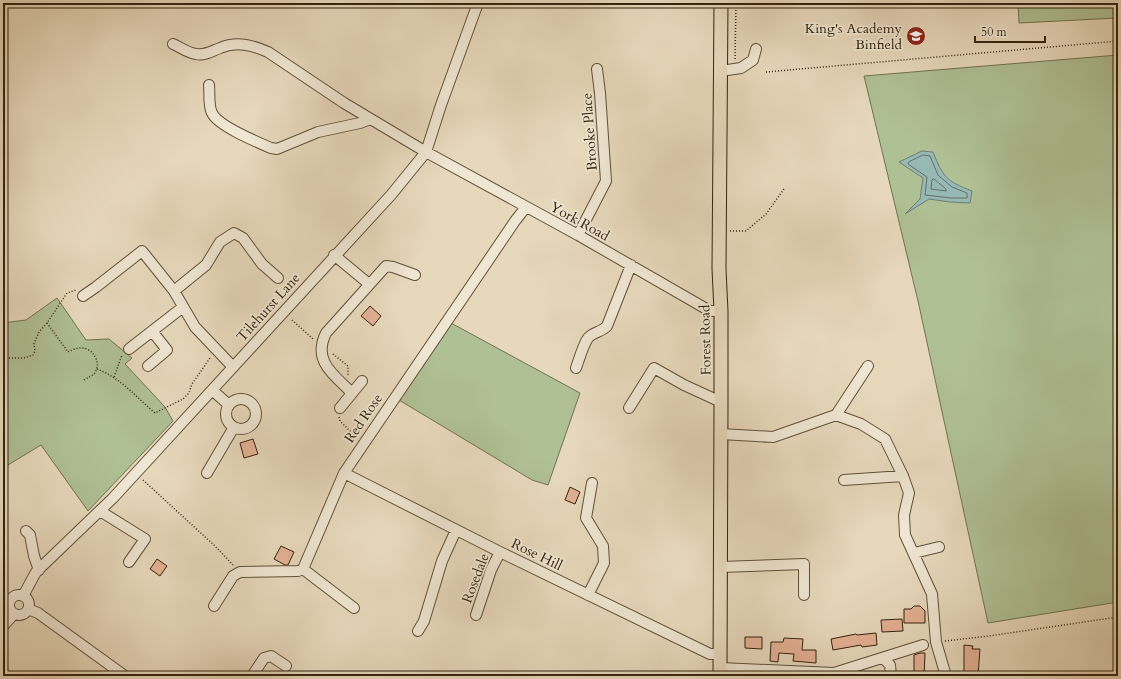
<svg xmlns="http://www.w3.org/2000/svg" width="1121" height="679" font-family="Cardo,serif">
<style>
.green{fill:#afc094;stroke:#727252}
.water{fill:#97b9b5;stroke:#6f7d73}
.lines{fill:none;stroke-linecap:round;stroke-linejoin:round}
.shore{stroke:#666e62;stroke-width:1}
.building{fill:#e4b195;stroke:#34230f}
.minor-casing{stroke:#61503a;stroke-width:12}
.major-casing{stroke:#34230f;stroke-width:15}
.path{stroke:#34230f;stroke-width:1.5;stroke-dasharray:1 2;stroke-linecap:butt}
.minor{stroke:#efe6d3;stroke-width:10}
.major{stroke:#e7d8bb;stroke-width:13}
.labels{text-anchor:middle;stroke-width:3.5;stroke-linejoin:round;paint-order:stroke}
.poi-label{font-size:14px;fill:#34230f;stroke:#efe6d3;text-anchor:end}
.street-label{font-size:14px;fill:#34230f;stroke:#efe6d3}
</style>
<rect width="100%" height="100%" fill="#e7d8bb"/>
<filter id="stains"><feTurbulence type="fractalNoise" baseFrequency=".005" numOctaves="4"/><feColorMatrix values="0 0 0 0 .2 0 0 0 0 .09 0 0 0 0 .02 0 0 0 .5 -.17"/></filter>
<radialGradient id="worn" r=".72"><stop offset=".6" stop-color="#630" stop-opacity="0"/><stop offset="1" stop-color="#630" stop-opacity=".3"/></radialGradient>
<path class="green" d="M1018 3H1116L1117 18 1019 23Z
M1118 55V602L988 623 918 301 864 76Z
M57 298 86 340 109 339 132 358 125 364 165 407 173 421 88 511 41 445 3 468V323L26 320Z
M451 323 580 393 548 485 532 480 399 400Z"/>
<path class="water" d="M922 151 933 152C943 177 946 181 972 191L970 203 950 202 929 199 905 214 920 199 923 178 899 162Z"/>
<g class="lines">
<path class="shore" d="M923 155 930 156 938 175 952 187 967 193V198H951L925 195 927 177 908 164 909 162Z
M934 179 946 189V191L931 189 932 180Z"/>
</g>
<path class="building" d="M370 306 381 316 373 326 361 316Z
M253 439 258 454 244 458 240 443Z
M570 487 580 492 575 504 565 500Z
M281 546 294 552 288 565H285L274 559Z
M157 559 167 566 160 576 150 569Z
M914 606H920L925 611V623H904V609H911Z
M902 619 903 631 882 632 881 620Z
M876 633 877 645 862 647 861 645 833 650 831 639 856 634 857 635Z
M745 637H762V649L745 648Z
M784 638 803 639 802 650H816V663L793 661 794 654 779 653 778 662 770 661 771 642H783Z
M964 645 973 646 972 649H980L978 676H964Z
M920 653H925L924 676H914V655Z"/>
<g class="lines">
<defs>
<path id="minor" d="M173 44C180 47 188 53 196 54 205 56 212 51 220 48 237 41 252 45 268 52L344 103 426 152 578 235 710 311H721
M721 71 741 68 753 60 756 49
M209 85C210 94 208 105 212 113 218 126 257 142 271 148L277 149 318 132 360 123 370 119
M578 235 606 181 600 93 597 69
M334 255 369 284
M83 296 96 287 142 251 174 291
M129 349 183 307
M148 366 167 350 152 331
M233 367 195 327 174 291 206 265 220 242 234 233 243 238 262 264 278 278
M576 368C579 360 583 345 588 338 593 332 602 332 607 326L631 265
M212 390 229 405
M352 393C334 375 312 361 326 333L386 266 393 267 415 275
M226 414a15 15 0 1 1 30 0a15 15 0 1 1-30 0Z
M340 408 362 381
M629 408 654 368 684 385 721 402
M836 415 868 366
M721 434 773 437 836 415 861 424 885 439 903 476 909 493 904 515 905 535 932 594 936 642 946 676
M207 473 234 427
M344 473 500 552 710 654H720
M844 480 903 476
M100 511 145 539 129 562
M26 531 30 535 34 556 39 570
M914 553 939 547
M721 567 804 564V595
M303 569 354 608
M9 605a10 10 0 1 1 20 0a10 10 0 1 1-20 0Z
M588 595 604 563 603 546 586 518 592 483
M23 596 36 572 113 498 391 195 426 152 441 105 478 3
M214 606 233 576 240 572 298 571 303 569 344 473 515 221 526 207
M28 609 38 613 125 676
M476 615 491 570 500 552
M3 626 14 614
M418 631 424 621 442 561 456 530
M883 658 890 665 891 676
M720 668 834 673 923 645
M252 676 264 658 271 656 286 666"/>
<path id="major" d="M720 676 721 402V311L719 269 721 3"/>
</defs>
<use href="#minor" class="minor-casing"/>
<use href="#major" class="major-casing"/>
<path class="path" d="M735 59 736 3
M766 72 1118 41
M730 231H746L766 214 784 189
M292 320 313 339
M47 323 68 352C71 350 76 348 80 348 94 347 103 365 93 375 90 377 87 378 84 380
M333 354 348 366V375
M3 358H24L33 355 35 351 34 344 39 332 47 323 67 293 76 290
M97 369C121 378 136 397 155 413L183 399 189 393 192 384 210 358
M114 377 122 355
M339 417 340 421 357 438
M143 480 215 546 233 565
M945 641 989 636 1118 617"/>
<use href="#minor" class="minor"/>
<use href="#major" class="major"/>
</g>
<defs>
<symbol id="school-disc" viewBox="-11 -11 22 22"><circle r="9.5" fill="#8f2418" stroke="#efe6d3"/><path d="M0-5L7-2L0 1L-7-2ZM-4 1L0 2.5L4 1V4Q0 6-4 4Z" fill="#fff"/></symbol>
</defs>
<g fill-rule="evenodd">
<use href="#school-disc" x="905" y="25" width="22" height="22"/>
</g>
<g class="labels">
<g class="poi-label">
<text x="902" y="33">King's Academy<tspan x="902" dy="16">Binfield</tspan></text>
</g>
<g class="street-label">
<text transform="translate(589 132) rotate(-94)" y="5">Brooke Place</text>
<text transform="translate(580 221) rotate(29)" y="5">York Road</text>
<text transform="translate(268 307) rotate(-48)" y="5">Tilehurst Lane</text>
<text transform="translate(705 340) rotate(-91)" y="5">Forest Road</text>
<text transform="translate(363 418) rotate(-56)" y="5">Red Rose</text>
<text transform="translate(537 554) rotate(26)" y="5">Rose Hill</text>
<text transform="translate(475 578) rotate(-69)" y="5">Rosedale</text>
</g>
</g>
<rect width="1121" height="679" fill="none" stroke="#e7d8bb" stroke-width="16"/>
<rect x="4" y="4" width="1113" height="671" fill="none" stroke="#34230f" stroke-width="2"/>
<rect x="8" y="8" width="1105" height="663" fill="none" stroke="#34230f"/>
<path d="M975 36v6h70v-6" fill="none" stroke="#34230f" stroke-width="2"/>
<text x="981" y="36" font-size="12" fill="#34230f" stroke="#efe6d3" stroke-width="3" paint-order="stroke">50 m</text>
<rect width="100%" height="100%" filter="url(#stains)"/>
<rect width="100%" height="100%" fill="url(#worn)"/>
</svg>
